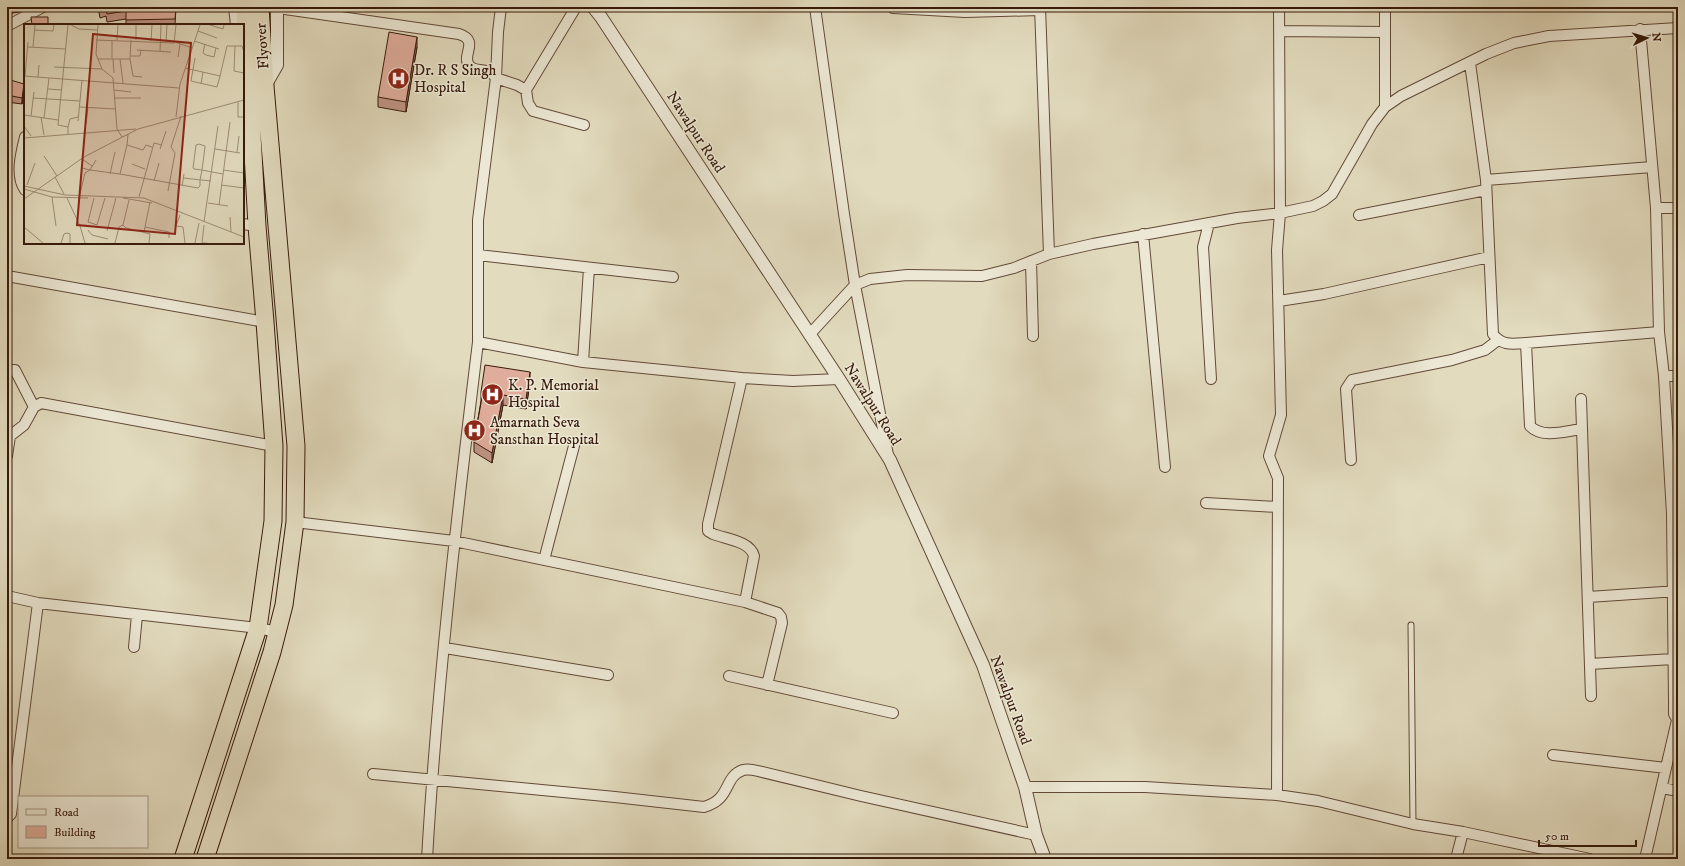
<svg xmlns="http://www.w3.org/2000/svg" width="1685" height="866" font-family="'IM FELL DW Pica',serif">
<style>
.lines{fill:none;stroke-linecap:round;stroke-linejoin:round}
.service-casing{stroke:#624a38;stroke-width:7}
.minor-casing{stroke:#624a38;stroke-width:12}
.tertiary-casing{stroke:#624a38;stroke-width:14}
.trunk-casing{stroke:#371a0b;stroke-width:19}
.service{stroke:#ece8d5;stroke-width:5}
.minor{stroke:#ece8d5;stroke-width:10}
.tertiary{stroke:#ece8d5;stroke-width:12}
.trunk{stroke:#e2dbbe;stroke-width:17}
.wall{fill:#c19586;stroke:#371a0b}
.shaded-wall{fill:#9d796d;stroke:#371a0b}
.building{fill:#e0ad9c;stroke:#371a0b}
.labels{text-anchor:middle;stroke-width:3;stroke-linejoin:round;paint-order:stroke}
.street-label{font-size:15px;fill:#371a0b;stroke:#ece8d5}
.poi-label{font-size:15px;fill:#371a0b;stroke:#ece8d5;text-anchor:start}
.inset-road{fill:none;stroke:#9e8e76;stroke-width:1}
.view{fill:#8f2418;fill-opacity:0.15;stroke:#8f2418;stroke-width:2}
.inset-edge{fill:none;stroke:#371a0b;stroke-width:2}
</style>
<rect width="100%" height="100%" fill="#e2dbbe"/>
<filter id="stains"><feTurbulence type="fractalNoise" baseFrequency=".005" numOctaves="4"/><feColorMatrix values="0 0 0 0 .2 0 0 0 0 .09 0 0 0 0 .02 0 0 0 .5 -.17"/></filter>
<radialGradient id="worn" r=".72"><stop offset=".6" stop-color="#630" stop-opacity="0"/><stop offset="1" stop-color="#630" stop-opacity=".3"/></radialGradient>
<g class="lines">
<defs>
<path id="service" d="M1411 625 1413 824"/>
<path id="minor" d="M501 7 498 32 496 78 517 85 526 90 528 103 533 111 584 125
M815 7 844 214 855 285 888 455
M1040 7 1049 254
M278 8 459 34C480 41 461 55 469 65 475 74 487 65 496 78L478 220V342
M893 8 965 12 1040 10
M7 26 43 7
M1640 29 1656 208 1659 332 1664 376 1672 514 1674 702V714L1678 721
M1280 31 1385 32
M1470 63 1486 180 1493 334C1502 346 1512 344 1526 343L1659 332
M526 90 576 7
M1385 107V7
M25 137C21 153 15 176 25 190
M1486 180 1652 167
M1656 208H1678
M1359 215 1486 190
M1209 223 1203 247 1211 379
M243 224 257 226
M1143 234 1165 467
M478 255 673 277
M1031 261 1033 336
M7 276 265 322
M1279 301 1324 294 1489 257
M810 334 855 285 870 279 907 275 982 276 1014 268 1049 254 1093 244 1237 218 1280 213 1313 206 1323 201 1332 194 1372 124 1385 107 1401 96 1486 54 1514 43 1549 36 1678 28
M1526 343 1530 426C1542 439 1566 431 1582 429
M583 362 589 268
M7 370H15L34 407
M1664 376H1678
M1581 399 1591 696
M7 456 10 436 24 425 34 407 41 403 274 446
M1351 460 1346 389 1352 380 1452 360 1485 350 1498 340
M1206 503 1278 507
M295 522 454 541 745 602 778 613 781 617 782 623 767 685
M544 560 575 442
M7 596 38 603 258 628 277 632
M1588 597 1678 591
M745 602 754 556C750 541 726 539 713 534L708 531V524L742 378 793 381 839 379
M134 647 137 615
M445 648 608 675
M1590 664 1673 659
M729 676 893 713
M1553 755 1666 768
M373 774 615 797 704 807C732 799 723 777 743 770 747 769 754 770 758 771L861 796 1036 835
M1025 787H1145L1277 795 1318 801 1413 824 1463 832 1590 859
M1662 788 1678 791
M1277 795 1278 478 1269 456 1281 415 1277 250 1280 213 1279 7
M7 818 11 814 38 603
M427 859C437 686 457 514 478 342L583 362 742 378
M1456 859 1463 832
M1645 859 1677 720"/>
<path id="tertiary" d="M235 7 237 25
M593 7 601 17 839 379 890 460 983 665 1025 787 1036 835 1045 859
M265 86 277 65V7"/>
<path id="trunk" d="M183 859 258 628 273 521 274 446 265 322 257 226 245 7
M205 859 272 652 284 605 295 522 296 446 265 86 260 7"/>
</defs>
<use href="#service" class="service-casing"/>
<use href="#minor" class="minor-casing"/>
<use href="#tertiary" class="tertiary-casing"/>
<use href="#trunk" class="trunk-casing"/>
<use href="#service" class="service"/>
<use href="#minor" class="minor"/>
<use href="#tertiary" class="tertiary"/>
<use href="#trunk" class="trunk"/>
</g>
<path class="wall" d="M7 7H19V12L7 14Z
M98 7H176L175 25H126V19L107 22 106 16 100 18Z
M417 47 406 112 378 107V97Z
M7 79 24 91 22 104 7 102Z
M530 382 526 409 503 405 492 463 474 452V442L481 401V392Z"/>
<path class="shaded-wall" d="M417 37V47L406 112V102Z
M24 84V91L22 104V98Z
M530 372V382L526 409V399Z
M503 395V405L492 463V453Z"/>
<path class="building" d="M100 7H176L175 19 126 20V11L107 14 106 8 100 10Z
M31 17H48V25H32Z
M389 32 417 37 406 102 378 97Z
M7 79 24 84 22 98 7 95Z
M485 365 530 372 526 399 503 395 492 453 474 442 483 392H481Z"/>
<defs>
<symbol id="hospital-disc" viewBox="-11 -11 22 22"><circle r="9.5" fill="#8f2418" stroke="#ece8d5"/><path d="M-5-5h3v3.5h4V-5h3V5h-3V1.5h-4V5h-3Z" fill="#fff"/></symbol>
</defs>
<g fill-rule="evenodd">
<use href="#hospital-disc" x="386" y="66" width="25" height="25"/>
<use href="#hospital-disc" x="480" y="382" width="25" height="25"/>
<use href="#hospital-disc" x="462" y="418" width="25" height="25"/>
</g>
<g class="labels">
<g class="street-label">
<text transform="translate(262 46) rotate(-94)" y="5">Flyover</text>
<text transform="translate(696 132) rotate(57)" y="5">Nawalpur Road</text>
<text transform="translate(873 404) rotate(58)" y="5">Nawalpur Road</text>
<text transform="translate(1011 700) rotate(70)" y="5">Nawalpur Road</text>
</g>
<g class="poi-label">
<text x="414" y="75">Dr. R S Singh<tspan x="414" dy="17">Hospital</tspan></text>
<text x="508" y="390">K. P. Memorial<tspan x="508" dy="17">Hospital</tspan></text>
<text x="490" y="427">Amarnath Seva<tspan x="490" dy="17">Sansthan Hospital</tspan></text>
</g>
</g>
<g transform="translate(24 24)">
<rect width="220" height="220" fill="#e2dbbe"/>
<path class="inset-road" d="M47 1 55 5 73 6M74 1 72 30 78 45 89 54 93 105 98 113M186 1 199 5 200 1M10 6 29 7 30 1M174 7 193 14M72 16 150 19 152 1M93 16 94 1M112 16V1M127 17 128 1M170 17 195 25M142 18 143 1M151 18 168 24M181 20 179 29 182 31 190 33 192 24M211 22 210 47 220 49M4 23 42 25M9 23 11 1M113 26 147 28M136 27 137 1M107 32H116L117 26M154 33 156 20M88 34V16M171 34 167 57 193 63 196 52M74 35H106L107 16M89 35 90 49M96 35 99 59M106 35 109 52 118 53M30 43 78 45M161 44 196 52 203 22H218L220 28M0 52 155 64M1 52 4 18M14 53 15 41M177 60 179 48M24 65 38 66M90 66 107 68M9 74 56 77M90 74H117M214 78V93H220M56 83 92 85M0 91 34 96M7 92 10 68M17 93 20 111M152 93 156 60 176 1M20 94 25 54M54 97 58 56M62 100 64 83M0 102 7 112M44 103 46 95 54 93M44 110V103L34 101 44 1M104 110 103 121 119 126 122 121 128 123M0 114 112 105M103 121 96 150 174 164 176 162V156L178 146 181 123V122L175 120 172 121 169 144 170 145 178 146 188 148 199 150M136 125 142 107M191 125 216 129M213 128 215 112M20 132 33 152M58 135 68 142M108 140 121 145M58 144 66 146 72 136M199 146 220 149M86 150 91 128M31 153 40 170M159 154 187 157M130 157 135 139M3 161 11 139M197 161 220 164M0 162 41 171 120 174 220 213M158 162 160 150M0 165 28 173 64 174M144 167 151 129 147 123 157 92M56 170 61 149 66 146 96 150M28 173 32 202M115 173 130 119 138 121M43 174 56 202 61 219M70 174 64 198 73 201 81 174M99 174 128 179M0 175 60 133 114 105 220 76M105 176 99 201 102 204 126 210 125 219M184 179 204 182M195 181 206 98M156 191 152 202 159 203 161 219M206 193 207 208M180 198 194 102M180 201 178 219H183M0 203 19 219M121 203 145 208V214M64 206 68 211 84 215M83 207 92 174M120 208 126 178M37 219 40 210 43 209 46 210V219M91 219 95 203 99 201M171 219 175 199"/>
<path class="view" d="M69 10 167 19 151 210 53 201Z"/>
<rect width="220" height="220" class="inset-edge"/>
</g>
<rect width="1685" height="866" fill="none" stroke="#e2dbbe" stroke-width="24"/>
<rect x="8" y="8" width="1669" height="850" fill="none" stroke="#371a0b" stroke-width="2"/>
<rect x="12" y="12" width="1661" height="842" fill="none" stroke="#371a0b"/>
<rect x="18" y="796" width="130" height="52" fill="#ece8d5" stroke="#a49684"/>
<rect x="26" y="809" width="20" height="6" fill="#ece8d5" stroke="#a49684"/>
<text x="54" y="816" font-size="12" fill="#371a0b">Road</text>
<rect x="26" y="826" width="20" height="12" fill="#e0ad9c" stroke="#a49684"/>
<text x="54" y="836" font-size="12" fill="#371a0b">Building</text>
<g transform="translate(1647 38) rotate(85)" stroke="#ece8d5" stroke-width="3" paint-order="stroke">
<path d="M0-3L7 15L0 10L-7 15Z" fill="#371a0b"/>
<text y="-6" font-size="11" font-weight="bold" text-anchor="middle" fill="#371a0b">N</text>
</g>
<path d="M1539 840v6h97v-6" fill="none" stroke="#371a0b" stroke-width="2"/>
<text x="1545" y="840" font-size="12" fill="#371a0b" stroke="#ece8d5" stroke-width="3" paint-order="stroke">50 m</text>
<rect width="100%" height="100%" filter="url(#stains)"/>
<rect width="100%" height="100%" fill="url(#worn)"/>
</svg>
